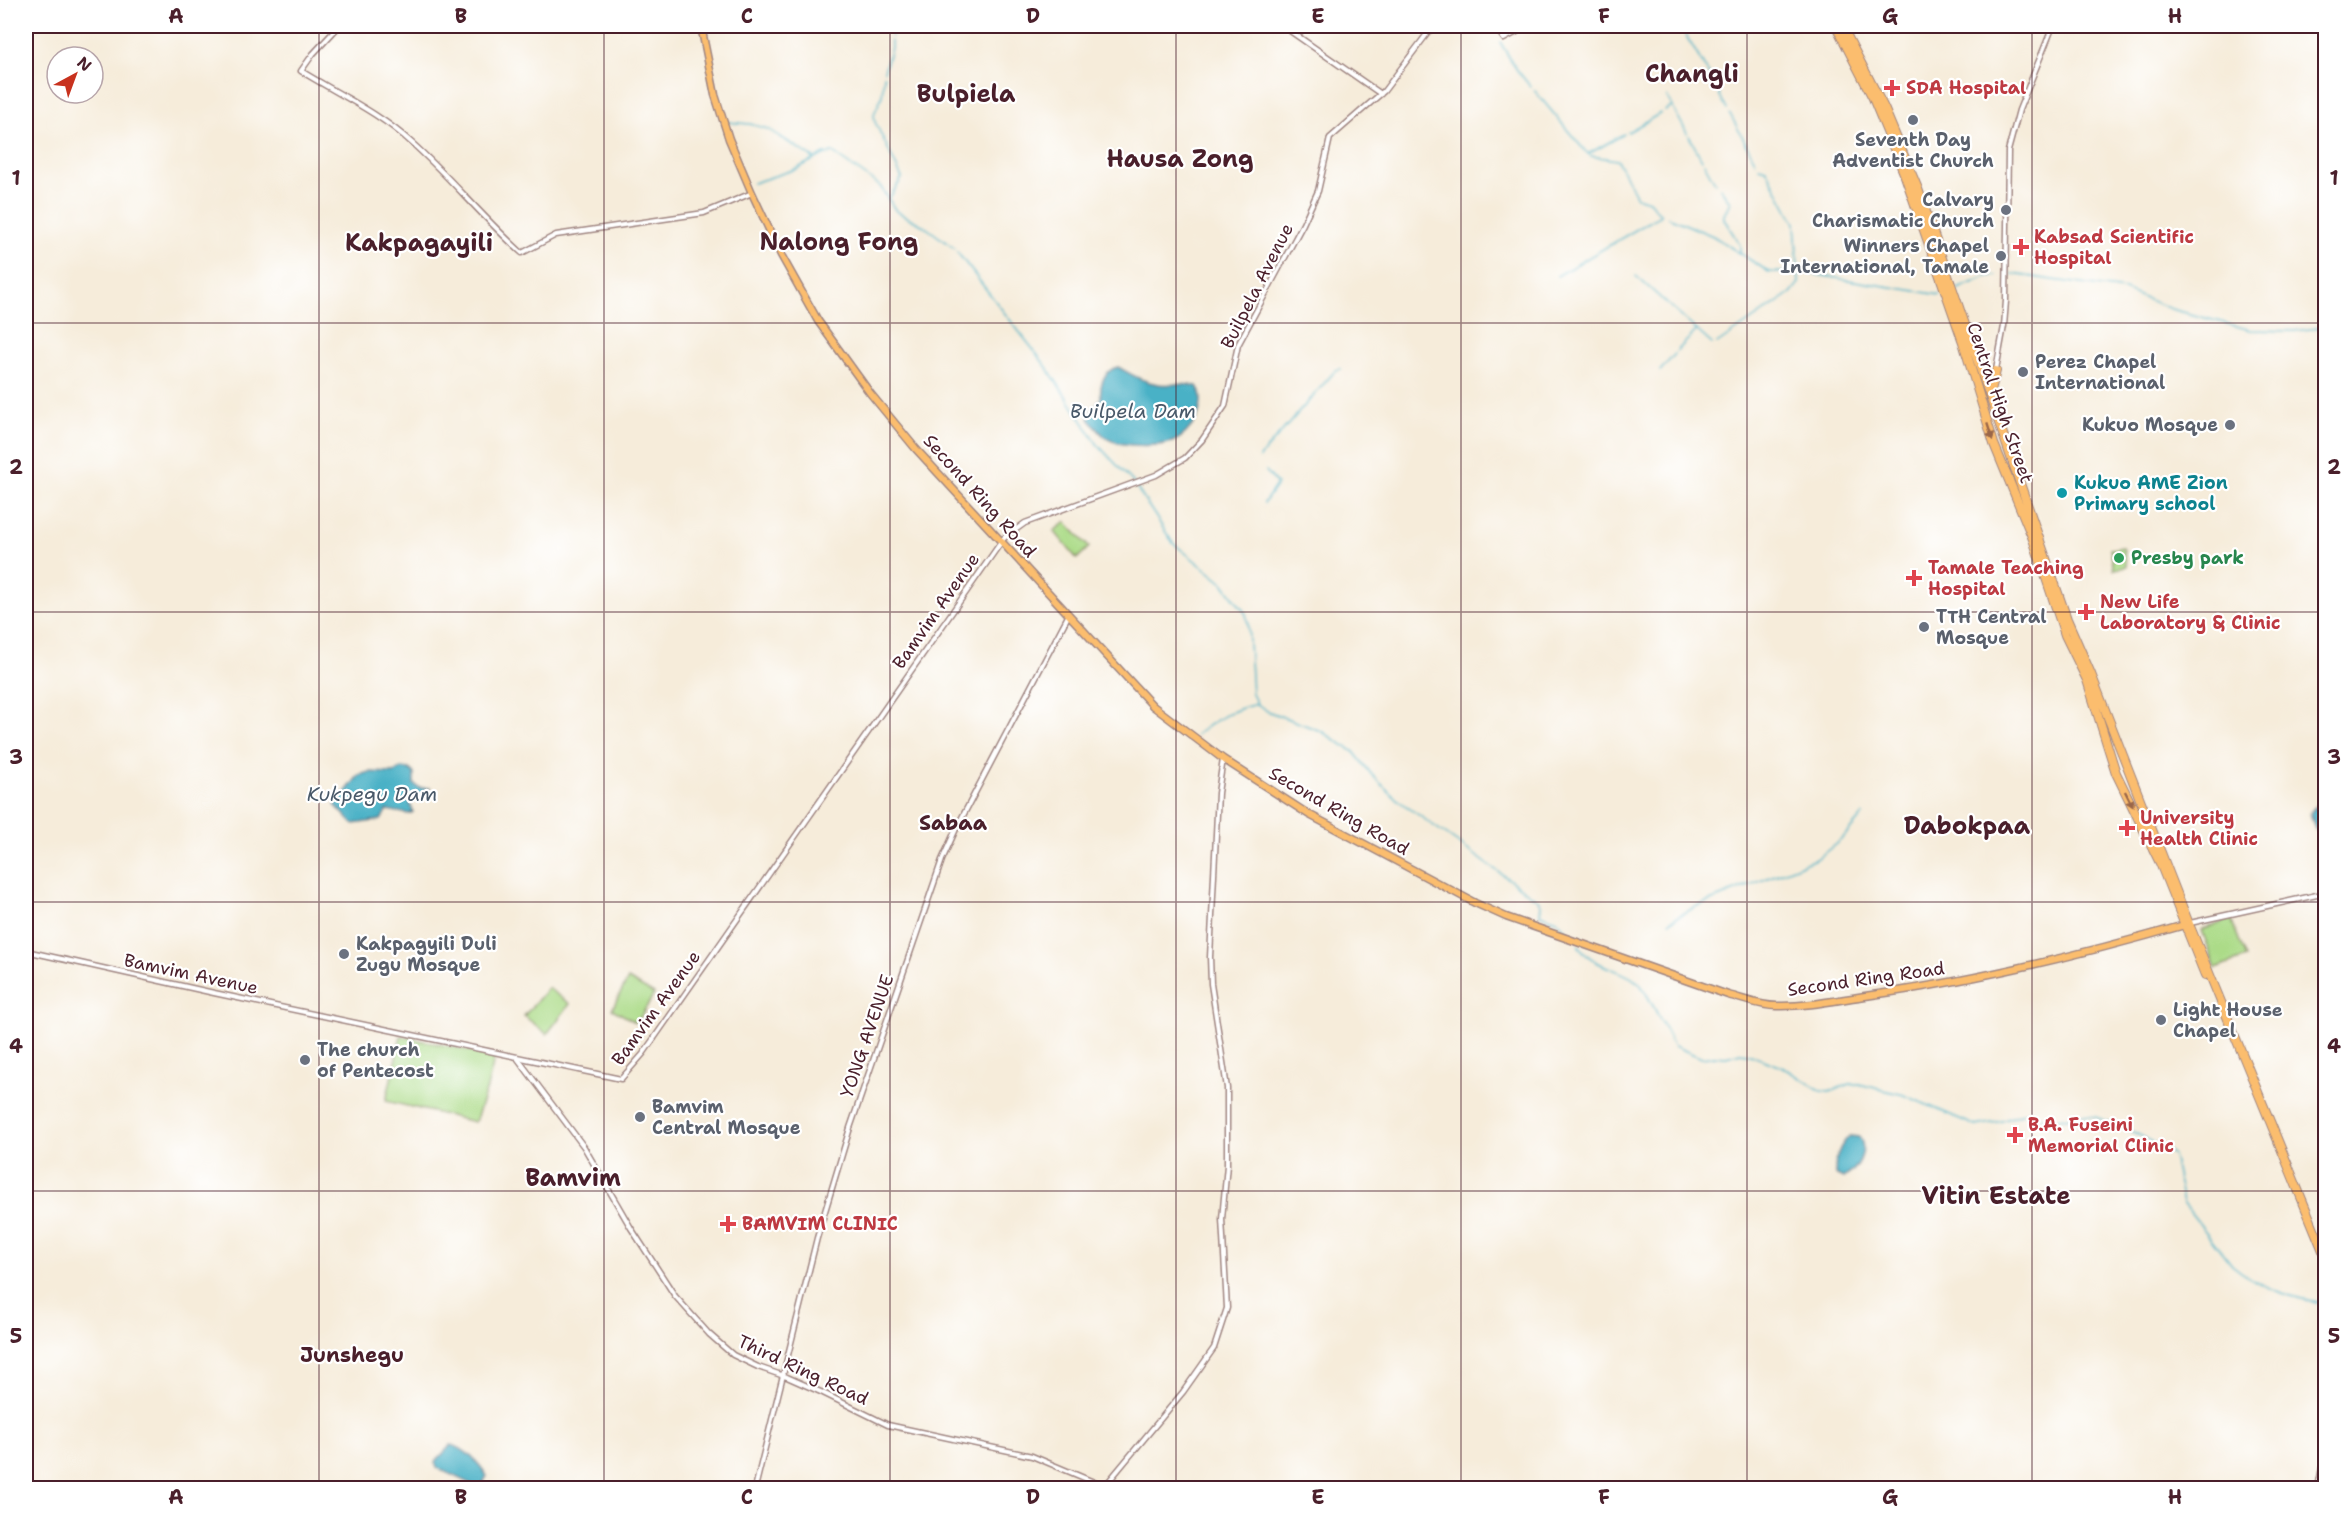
<svg xmlns="http://www.w3.org/2000/svg" width="2351" height="1514" font-family="'Shantell Sans',sans-serif">
<style>
.green{fill:#acdb88;stroke:#7b7d5a;stroke-width:1.5}
.water{fill:#48b1c6;stroke:#496878;stroke-width:1.5}
.lines{fill:none;stroke-linecap:round;stroke-linejoin:round}
.stream{stroke:#48b1c6;stroke-width:1.5}
.minor-casing{stroke:#a08682;stroke-width:7}
.major-casing{stroke:#a08682;stroke-width:9}
.highway-casing{stroke:#a08682;stroke-width:10}
.minor{stroke:#fff;stroke-width:4}
.major{stroke:#fbbd6e;stroke-width:6}
.highway{stroke:#fbbd6e;stroke-width:8}
.oneway{fill:#9a6649}
.grid{fill:none;stroke:#4a1f2b;stroke-width:1.5;stroke-opacity:0.55}
.health-dot{fill:#e0444e;stroke:#fff;stroke-width:2}
.worship-dot{fill:#6b7280;stroke:#fff;stroke-width:2}
.culture-dot{fill:#0f9aa8;stroke:#fff;stroke-width:2}
.leisure-dot{fill:#2e9e5b;stroke:#fff;stroke-width:2}
.labels{text-anchor:middle;stroke-width:4.5;stroke-linejoin:round;paint-order:stroke}
.health-label{font-size:18px;font-weight:bold;fill:#be3a42;stroke:#fff;text-anchor:start}
.worship-label{font-size:18px;font-weight:bold;fill:#5b616d;stroke:#fff;text-anchor:start}
.street-label{font-size:18px;fill:#4a1f2b;stroke:#fff}
.culture-label{font-size:18px;font-weight:bold;fill:#0d838f;stroke:#fff;text-anchor:start}
.leisure-label{font-size:18px;font-weight:bold;fill:#27864d;stroke:#fff;text-anchor:start}
.water-label{font-size:20px;font-style:italic;fill:#495969;stroke:#fff}
.quarter-label{font-size:21px;font-weight:bold;fill:#4a1f2b;stroke:#fff}
.district-label{font-size:24px;font-weight:bold;fill:#4a1f2b;stroke:#fff}
.neatline{fill:none;stroke:#4a1f2b;stroke-width:2}
.grid-label{font-size:20px;text-anchor:middle;font-weight:bold;fill:#4a1f2b}
</style>
<rect width="100%" height="100%" fill="#fff"/>
<filter id="ink" filterUnits="userSpaceOnUse"><feTurbulence type="fractalNoise" baseFrequency=".0167" numOctaves="2"/><feDisplacementMap in="SourceGraphic" scale="12" xChannelSelector="R" yChannelSelector="G"/><feConvolveMatrix kernelMatrix="1 2 1 2 8 2 1 2 1" color-interpolation-filters="sRGB"/></filter>
<filter id="wash" filterUnits="userSpaceOnUse"><feTurbulence type="fractalNoise" baseFrequency=".008" numOctaves="4" result="noise"/><feDisplacementMap in="SourceGraphic" scale="24" xChannelSelector="R" yChannelSelector="G"/><feGaussianBlur stdDeviation="1.35" result="paint"/><feColorMatrix in="noise" values="0 0 0 0 0 0 0 0 0 0 0 0 0 0 0 0 0 1.4 0 .05"/><feComposite in="paint" operator="in"/></filter>
<g filter="url(#wash)">
<rect width="100%" height="100%" fill="#f6ecda"/>
<path class="green" d="M1066 522 1089 547 1077 559 1054 531Z
M2123 547 2127 567 2114 569 2110 549Z
M2231 919 2246 958 2216 969 2202 930Z
M628 979 654 994 637 1023 612 1009Z
M548 988 570 1004 547 1034 524 1016Z
M401 1036 495 1056 487 1088 475 1122 386 1101Z"/>
<path class="water" d="M1118 367C1131 374 1143 382 1158 384 1172 386 1181 382 1197 386 1209 404 1192 435 1172 442 1157 447 1122 447 1108 439 1101 435 1095 425 1089 419L1093 409 1101 398C1099 385 1104 370 1118 367Z
M401 768 409 769 414 773V784L420 788H431L409 800 413 812 409 814 387 810 381 820 353 824 335 805 359 775 369 772 394 773Z
M2325 794V838L2315 829 2310 813Z
M1850 1136 1859 1137C1869 1151 1857 1171 1843 1178L1835 1174C1835 1160 1839 1145 1850 1136Z
M451 1445C465 1448 480 1464 487 1476L483 1483 477 1487 437 1468 435 1462Z"/>
<g class="lines">
<path class="stream" d="M1679 26 1683 31
M1685 34 1714 83
M891 37V26
M1500 42 1517 70 1530 86
M884 71 891 48V41
M884 76 882 96 874 114 875 122 902 178 890 197
M1715 86 1727 110
M1534 90 1585 151 1591 156 1617 160 1637 197 1649 201 1661 215 1557 276
M1667 97 1687 133
M1665 111 1672 107
M1730 114 1756 162
M727 122 750 124 768 129 815 159
M1628 132 1661 113
M1689 136 1702 160
M1588 154 1624 134
M1704 163 1715 183
M753 183 796 169 825 154 833 153 880 186 896 211 924 226 954 248
M1720 188 1730 202 1724 215V219L1740 245V252
M1668 217 1713 236 1769 272 1799 273
M957 252 1046 366 1098 445 1132 481 1173 543 1223 583 1246 614 1248 624 1252 694 1257 704 1267 711 1321 731 1354 752 1372 775 1399 801 1538 900 1541 905 1540 914 1557 920 1571 936
M1806 273 1940 295
M2012 274 2124 290 2171 309 2251 330 2294 331 2326 327
M1636 276 1712 344
M1958 289 1988 276H1997
M1717 344 1791 293 1799 283 1795 223 1766 169 1759 167
M1677 351 1697 330
M1660 371 1675 354
M1260 458 1263 453 1336 370 1341 369
M1264 503 1277 484 1266 471
M1196 735C1215 719 1233 709 1257 704
M1669 922 1695 907 1818 858 1842 839 1863 815
M1578 945C1596 969 1614 966 1637 981 1645 986 1667 1034 1674 1046L1702 1058 1714 1056 1726 1057 1740 1053 1748 1054 1782 1067 1822 1091 1829 1092 1850 1084H1859L1904 1095 1976 1126 2002 1121 2031 1110 2046 1120C2059 1121 2071 1115 2083 1115 2103 1116 2157 1142 2173 1155L2183 1203 2232 1265C2257 1286 2293 1300 2326 1303"/>
</g>
</g>
<g filter="url(#ink)">
<g class="lines">
<defs>
<path id="minor" d="M339 26 313 54 301 71C338 94 380 113 412 143 451 178 483 218 522 253L556 235 704 213 752 193
M1283 26 1381 94
M1495 26 1504 39 1528 26
M1996 370 2004 326 2006 301 2008 151 2019 110 2053 26
M2190 923 2326 893
M26 951 214 993 621 1079 643 1054 1004 538 1025 523 1156 475 1185 458 1202 440 1225 406 1238 345 1303 224 1318 191 1330 138 1384 91 1433 26
M518 1059 584 1147 631 1228 675 1296 709 1334 733 1355 758 1367 787 1377 823 1393 888 1425 1032 1456 1108 1488
M1104 1487 1183 1392 1214 1348 1227 1308 1222 1219 1227 1165V1088L1211 984 1210 957 1218 793 1223 759
M755 1488 817 1238 850 1128 942 860 956 829 1068 616
M2318 1488 2326 1447"/>
<path id="major" d="M701 26 715 95 729 139 752 193 781 255 818 321 870 393 916 449 1153 706 1223 759 1308 814 1475 903 1506 917 1728 995C1744 999 1760 1006 1777 1006 1809 1007 1841 999 1872 995 1980 980 2084 954 2188 924"/>
<path id="highway" d="M1836 26 1873 98 1904 173 1963 342 1994 444 2033 539 2065 635 2087 680 2116 773 2160 863 2205 975
M1842 26 1884 108 1918 189 2067 619 2091 674 2189 924 2326 1258
M1990 394 1996 371"/>
</defs>
<use href="#minor" class="minor-casing"/>
<use href="#major" class="major-casing"/>
<use href="#highway" class="highway-casing"/>
<use href="#minor" class="minor"/>
<use href="#major" class="major"/>
<use href="#highway" class="highway"/>
</g>
<defs><path id="oneway-solid" d="M-6-.8H1V-3.2L6.5 0L1 3.2V.8H-6Z" transform="scale(1.5)"/></defs>
<g class="oneway">
<use href="#oneway-solid" transform="translate(1990 432) rotate(72)"/>
<use href="#oneway-solid" transform="translate(2129 799) rotate(63)"/>
</g>
</g>
<path class="grid" d="M319 26V1488M604 26V1488M890 26V1488M1176 26V1488M1461 26V1488M1747 26V1488M2032 26V1488M26 323H2326M26 612H2326M26 902H2326M26 1191H2326"/>
<g class="health-dot">
<path d="M1889 79h6v6h6v6h-6v6h-6v-6h-6v-6h6z"/>
<path d="M2018 238h6v6h6v6h-6v6h-6v-6h-6v-6h6z"/>
<path d="M1911 569h6v6h6v6h-6v6h-6v-6h-6v-6h6z"/>
<path d="M2083 603h6v6h6v6h-6v6h-6v-6h-6v-6h6z"/>
<path d="M2124 819h6v6h6v6h-6v6h-6v-6h-6v-6h6z"/>
<path d="M2012 1126h6v6h6v6h-6v6h-6v-6h-6v-6h6z"/>
<path d="M725 1215h6v6h6v6h-6v6h-6v-6h-6v-6h6z"/>
</g>
<g class="worship-dot">
<circle cx="1913" cy="120" r="6"/>
<circle cx="2006" cy="210" r="6"/>
<circle cx="2001" cy="256" r="6"/>
<circle cx="2023" cy="372" r="6"/>
<circle cx="2230" cy="425" r="6"/>
<circle cx="1924" cy="627" r="6"/>
<circle cx="344" cy="954" r="6"/>
<circle cx="2161" cy="1020" r="6"/>
<circle cx="305" cy="1060" r="6"/>
<circle cx="640" cy="1117" r="6"/>
</g>
<circle class="culture-dot" cx="2062" cy="493" r="6"/>
<circle class="leisure-dot" cx="2119" cy="558" r="6"/>
<g class="labels">
<g class="health-label">
<text x="1906" y="94">SDA Hospital</text>
<text x="2034" y="243">Kabsad Scientific<tspan x="2034" dy="21">Hospital</tspan></text>
<text x="1928" y="574">Tamale Teaching<tspan x="1928" dy="21">Hospital</tspan></text>
<text x="2100" y="608">New Life<tspan x="2100" dy="21">Laboratory &amp; Clinic</tspan></text>
<text x="2140" y="824">University<tspan x="2140" dy="21">Health Clinic</tspan></text>
<text x="2028" y="1131">B.A. Fuseini<tspan x="2028" dy="21">Memorial Clinic</tspan></text>
<text x="742" y="1230">BAMVIM CLINIC</text>
</g>
<g class="worship-label">
<text x="1913" y="146" text-anchor="middle">Seventh Day<tspan x="1913" dy="21">Adventist Church</tspan></text>
<text x="1994" y="206" text-anchor="end">Calvary<tspan x="1994" dy="21">Charismatic Church</tspan></text>
<text x="1989" y="252" text-anchor="end">Winners Chapel<tspan x="1989" dy="21">International, Tamale</tspan></text>
<text x="2035" y="368">Perez Chapel<tspan x="2035" dy="21">International</tspan></text>
<text x="2218" y="431" text-anchor="end">Kukuo Mosque</text>
<text x="1936" y="623">TTH Central<tspan x="1936" dy="21">Mosque</tspan></text>
<text x="356" y="950">Kakpagyili Duli<tspan x="356" dy="21">Zugu Mosque</tspan></text>
<text x="2173" y="1016">Light House<tspan x="2173" dy="21">Chapel</tspan></text>
<text x="317" y="1056">The church<tspan x="317" dy="21">of Pentecost</tspan></text>
<text x="652" y="1113">Bamvim<tspan x="652" dy="21">Central Mosque</tspan></text>
</g>
<g class="street-label">
<text transform="translate(1257 286) rotate(-63)" y="6">Builpela Avenue</text>
<text transform="translate(2000 403) rotate(71)" y="6">Central High Street</text>
<text transform="translate(980 496) rotate(48)" y="6">Second Ring Road</text>
<text transform="translate(936 611) rotate(-55)" y="6">Bamvim Avenue</text>
<text transform="translate(1339 811) rotate(30)" y="6">Second Ring Road</text>
<text transform="translate(191 974) rotate(12)" y="6">Bamvim Avenue</text>
<text transform="translate(1866 979) rotate(-8)" y="6">Second Ring Road</text>
<text transform="translate(656 1008) rotate(-54)" y="6">Bamvim Avenue</text>
<text transform="translate(867 1036) rotate(-71)" y="6">YONG AVENUE</text>
<text transform="translate(803 1370) rotate(25)" y="6">Third Ring Road</text>
</g>
<g class="culture-label">
<text x="2074" y="489">Kukuo AME Zion<tspan x="2074" dy="21">Primary school</tspan></text>
</g>
<g class="leisure-label">
<text x="2131" y="564">Presby park</text>
</g>
<g class="water-label">
<text x="1133" y="418">Builpela Dam</text>
<text x="372" y="801">Kukpegu Dam</text>
</g>
<g class="quarter-label">
<text x="953" y="830">Sabaa</text>
<text x="352" y="1362">Junshegu</text>
</g>
<g class="district-label">
<text x="1692" y="82">Changli</text>
<text x="966" y="102">Bulpiela</text>
<text x="1180" y="167">Hausa Zong</text>
<text x="839" y="250">Nalong Fong</text>
<text x="419" y="251">Kakpagayili</text>
<text x="1967" y="834">Dabokpaa</text>
<text x="573" y="1186">Bamvim</text>
<text x="1996" y="1204">Vitin Estate</text>
</g>
</g>
<rect width="2351" height="1514" fill="none" stroke="#fff" stroke-width="66"/>
<g transform="translate(75 75) rotate(41)"><circle r="28" fill="#ffffff" stroke="#b7a5aa" stroke-width="1.5"/>
<path d="M0-4.5L10 22L0 15L-10 22Z" fill="#c8321e"/>
<text y="-9" font-size="16" font-weight="bold" text-anchor="middle" fill="#4a1f2b">N</text>
</g>
<rect x="33" y="33" width="2285" height="1448" class="neatline"/>
<g class="grid-label">
<text x="176" y="23">A</text>
<text x="461" y="23">B</text>
<text x="747" y="23">C</text>
<text x="1033" y="23">D</text>
<text x="1318" y="23">E</text>
<text x="1604" y="23">F</text>
<text x="1890" y="23">G</text>
<text x="2175" y="23">H</text>
<text x="16" y="185">1</text>
<text x="2334" y="185">1</text>
<text x="16" y="474">2</text>
<text x="2334" y="474">2</text>
<text x="16" y="764">3</text>
<text x="2334" y="764">3</text>
<text x="16" y="1053">4</text>
<text x="2334" y="1053">4</text>
<text x="16" y="1343">5</text>
<text x="2334" y="1343">5</text>
<text x="176" y="1504">A</text>
<text x="461" y="1504">B</text>
<text x="747" y="1504">C</text>
<text x="1033" y="1504">D</text>
<text x="1318" y="1504">E</text>
<text x="1604" y="1504">F</text>
<text x="1890" y="1504">G</text>
<text x="2175" y="1504">H</text>
</g>
</svg>
